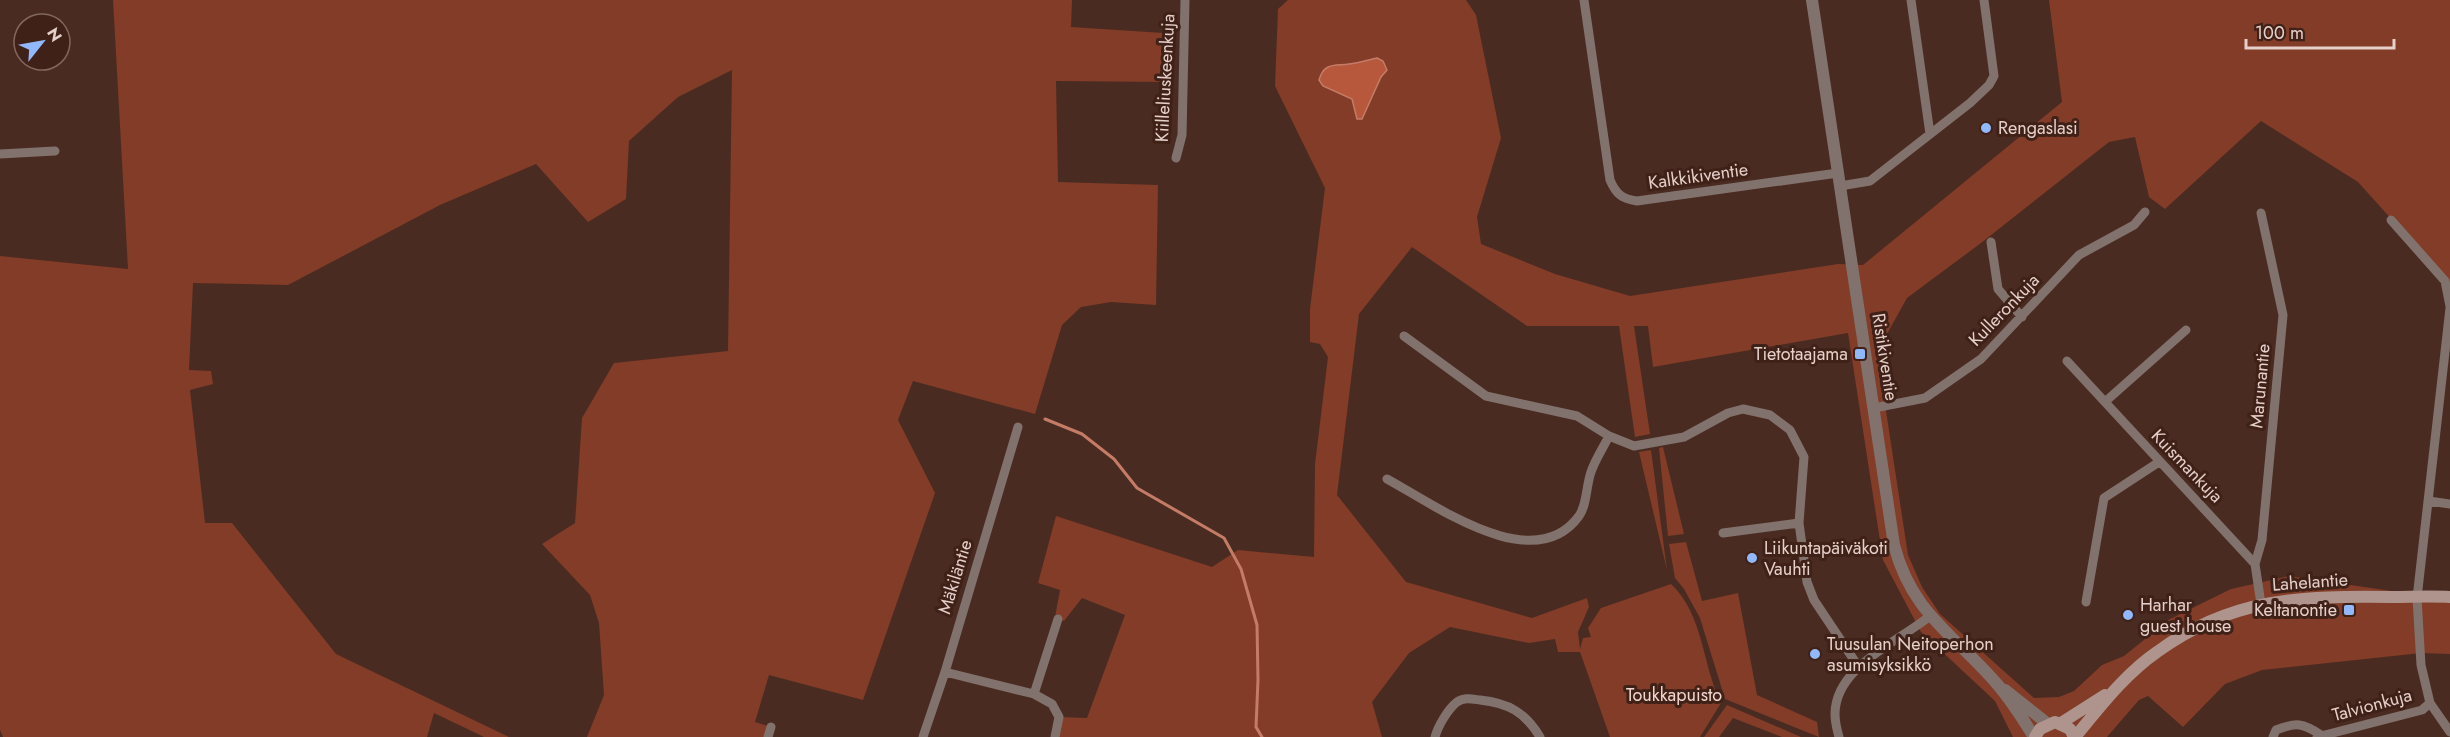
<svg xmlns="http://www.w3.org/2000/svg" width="2450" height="737" font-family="Jost,sans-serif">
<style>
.green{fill:#823c28}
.water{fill:#b7583c;stroke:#c57c67;stroke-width:1.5}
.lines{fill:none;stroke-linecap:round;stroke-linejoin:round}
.stream{stroke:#c57c67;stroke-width:3}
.minor{stroke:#82726d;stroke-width:9}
.tertiary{stroke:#82726d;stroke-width:12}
.secondary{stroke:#ae948c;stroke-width:12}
.poi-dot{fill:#91b8fd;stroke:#3f2118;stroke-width:2}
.labels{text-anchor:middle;stroke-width:6;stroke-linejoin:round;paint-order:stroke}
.street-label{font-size:18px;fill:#e5d0ca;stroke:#3f2118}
.poi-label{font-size:18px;fill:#e5d0ca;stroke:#3f2118;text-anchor:start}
.park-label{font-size:18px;fill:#f1d6ce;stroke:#3f2118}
</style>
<rect width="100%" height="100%" fill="#4a2b21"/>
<path class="green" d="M113 0H1072L1071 27 1164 33 1163 82 1056 81 1058 182 1158 185 1156 305 1111 302 1081 307 1062 325 1035 414 913 381 898 420 935 493 863 700 769 675 755 722 768 726 764 737H587L604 695 599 623 590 595 542 544 575 523 582 418 614 363 728 351 732 70 678 97 629 141 626 199 588 222 536 164 440 205 288 285 193 283 189 370 211 371 213 384 190 390 205 523H232L336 654 509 737H484L434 713 427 737H3L0 730V256L128 269Z
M1288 0H1466L1476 15 1501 138 1477 217 1481 244 1555 274 1630 296 1838 264 1863 265 2062 102 2049 0H2450V294L2447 281 2358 182 2261 121 2165 209 2149 197 2135 137 2109 142 1981 243 1907 298 1877 352 1908 555 1922 587 1940 614 2034 698 2059 697 2074 691 2102 665 2124 656 2170 619 2231 589 2289 576 2412 594H2450V654L2421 653 2262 670 2225 684 2183 727 2148 696 2139 700 2107 737H2013L1995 701 1921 632 1883 560 1848 333 1653 367 1648 326H1634L1650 434 1635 437 1619 326H1527L1412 247 1359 314 1337 495 1406 582 1532 618 1587 598 1589 607 1578 632 1580 649 1583 638 1591 637 1588 628 1601 608 1671 584C1704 615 1702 665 1721 703L1700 737H1610L1580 652H1558L1555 639 1529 643 1450 627 1409 653 1372 702 1382 737H1055L1059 717 1087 718 1125 615 1082 598 1064 621 1055 617 1060 590 1038 583 1056 516 1212 567 1238 550 1314 557 1315 464 1328 357 1320 344 1310 342V309L1325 188 1275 86 1278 9Z
M1663 447 1684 534 1668 536 1659 448Z
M1651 450 1667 570 1639 452Z
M1686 542 1702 601 1738 593 1757 695 1817 722 1819 737 1725 699 1700 618 1684 589 1675 578 1669 544Z
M1727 705 1801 737H1782L1733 718 1719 737H1704Z"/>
<path class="water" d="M1377 58 1383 61 1387 70 1381 77 1362 119H1357L1352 99 1323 86 1319 80C1324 62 1335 66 1349 64 1358 63 1368 60 1377 58Z"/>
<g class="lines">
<path class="stream" d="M1045 419 1082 434 1114 459 1137 488 1224 538 1241 569 1257 625 1258 680 1256 727 1262 737"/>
<path class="minor" d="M1584 0 1610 180C1616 194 1622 199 1637 201L1838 173
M1911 0 1930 134
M0 154 55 151
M1176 158 1182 135 1185 0
M1840 186 1870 181 1970 103 1989 85 1994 76 1984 0
M2391 220 2445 281 2450 306
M1991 242 1998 289 2022 317
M2450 308 2417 598 2421 665 2430 703 2450 732
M1404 336 1486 396 1577 416 1609 436 1634 446 1684 437 1728 413 1743 409 1770 415 1790 430 1804 457 1799 523 1807 582 1814 600 1858 666
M2067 361 2255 564 2261 604
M2106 401 2186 330
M1874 408 1925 398 1981 359 2079 255 2134 225 2145 212
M1387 479C1435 505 1534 578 1579 516 1587 505 1586 486 1591 472 1595 460 1603 448 1609 436
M2429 501 2450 504
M1723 533 1799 523
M2255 564 2262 540 2283 315 2261 213
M2086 602 2104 498 2159 462
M945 672 1034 694 1052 704 1059 717 1055 737
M1034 694 1058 619
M768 737 771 727
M923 737 945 672 1018 427
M1435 737C1438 726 1448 709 1457 702 1464 697 1472 699 1480 700 1508 703 1525 712 1540 737
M1839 737C1837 730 1835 721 1835 714 1835 667 1898 642 1930 616
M2273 737 2276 730C2296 722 2303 723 2321 735
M2317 737 2422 710 2430 703"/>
<path class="tertiary" d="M1812 0 1894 545C1912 614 1954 634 1997 684 2011 700 2023 719 2034 737
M2005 690 2048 724"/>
<path class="secondary" d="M2061 723 2105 695
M2035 737 2040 729 2055 722 2070 729 2074 737
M2075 737C2100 707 2125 674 2157 652 2232 597 2302 596 2391 597 2411 597 2430 596 2450 597"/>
</g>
<g class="poi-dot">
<circle cx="1986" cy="128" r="6"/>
<rect x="1854" y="348" width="12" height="12" rx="3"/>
<circle cx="1752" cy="558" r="6"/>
<rect x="2343" y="604" width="12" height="12" rx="3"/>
<circle cx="2128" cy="615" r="6"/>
<circle cx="1815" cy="654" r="6"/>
</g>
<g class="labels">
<g class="street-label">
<text transform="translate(1165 78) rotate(-87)" y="6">Kiilleliuskeenkuja</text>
<text transform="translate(1698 176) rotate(-8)" y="6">Kalkkikiventie</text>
<text transform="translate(2004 310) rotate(-46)" y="6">Kulleronkuja</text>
<text transform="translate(1885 357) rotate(81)" y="6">Ristikiventie</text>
<text transform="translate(2260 386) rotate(-85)" y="6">Marunantie</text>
<text transform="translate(2187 466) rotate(46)" y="6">Kuismankuja</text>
<text transform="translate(955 577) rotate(-73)" y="6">Mäkiläntie</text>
<text transform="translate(2310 582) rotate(-4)" y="6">Lahelantie</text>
<text transform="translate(2372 705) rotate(-15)" y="6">Talvionkuja</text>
</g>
<g class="poi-label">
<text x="1998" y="134">Rengaslasi</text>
<text x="1848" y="360" text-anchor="end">Tietotaajama</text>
<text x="1764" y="554">Liikuntapäiväkoti<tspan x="1764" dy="21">Vauhti</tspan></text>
<text x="2140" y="611">Harhar<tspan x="2140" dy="21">guest house</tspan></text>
<text x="2337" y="616" text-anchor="end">Keltanontie</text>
<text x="1827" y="650">Tuusulan Neitoperhon<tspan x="1827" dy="21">asumisyksikkö</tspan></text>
</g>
<g class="park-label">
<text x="1674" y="701">Toukkapuisto</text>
</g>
</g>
<g transform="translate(42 42) rotate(59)"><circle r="28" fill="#3f2118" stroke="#81675f" stroke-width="1.5"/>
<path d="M0-4.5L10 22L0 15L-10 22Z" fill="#91b8fd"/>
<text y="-9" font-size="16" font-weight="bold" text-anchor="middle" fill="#e5d0ca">N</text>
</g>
<path d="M2246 39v9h148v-9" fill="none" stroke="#e5d0ca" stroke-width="3"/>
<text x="2255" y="39" font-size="18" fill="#e5d0ca" stroke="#3f2118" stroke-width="4.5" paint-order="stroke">100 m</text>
</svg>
